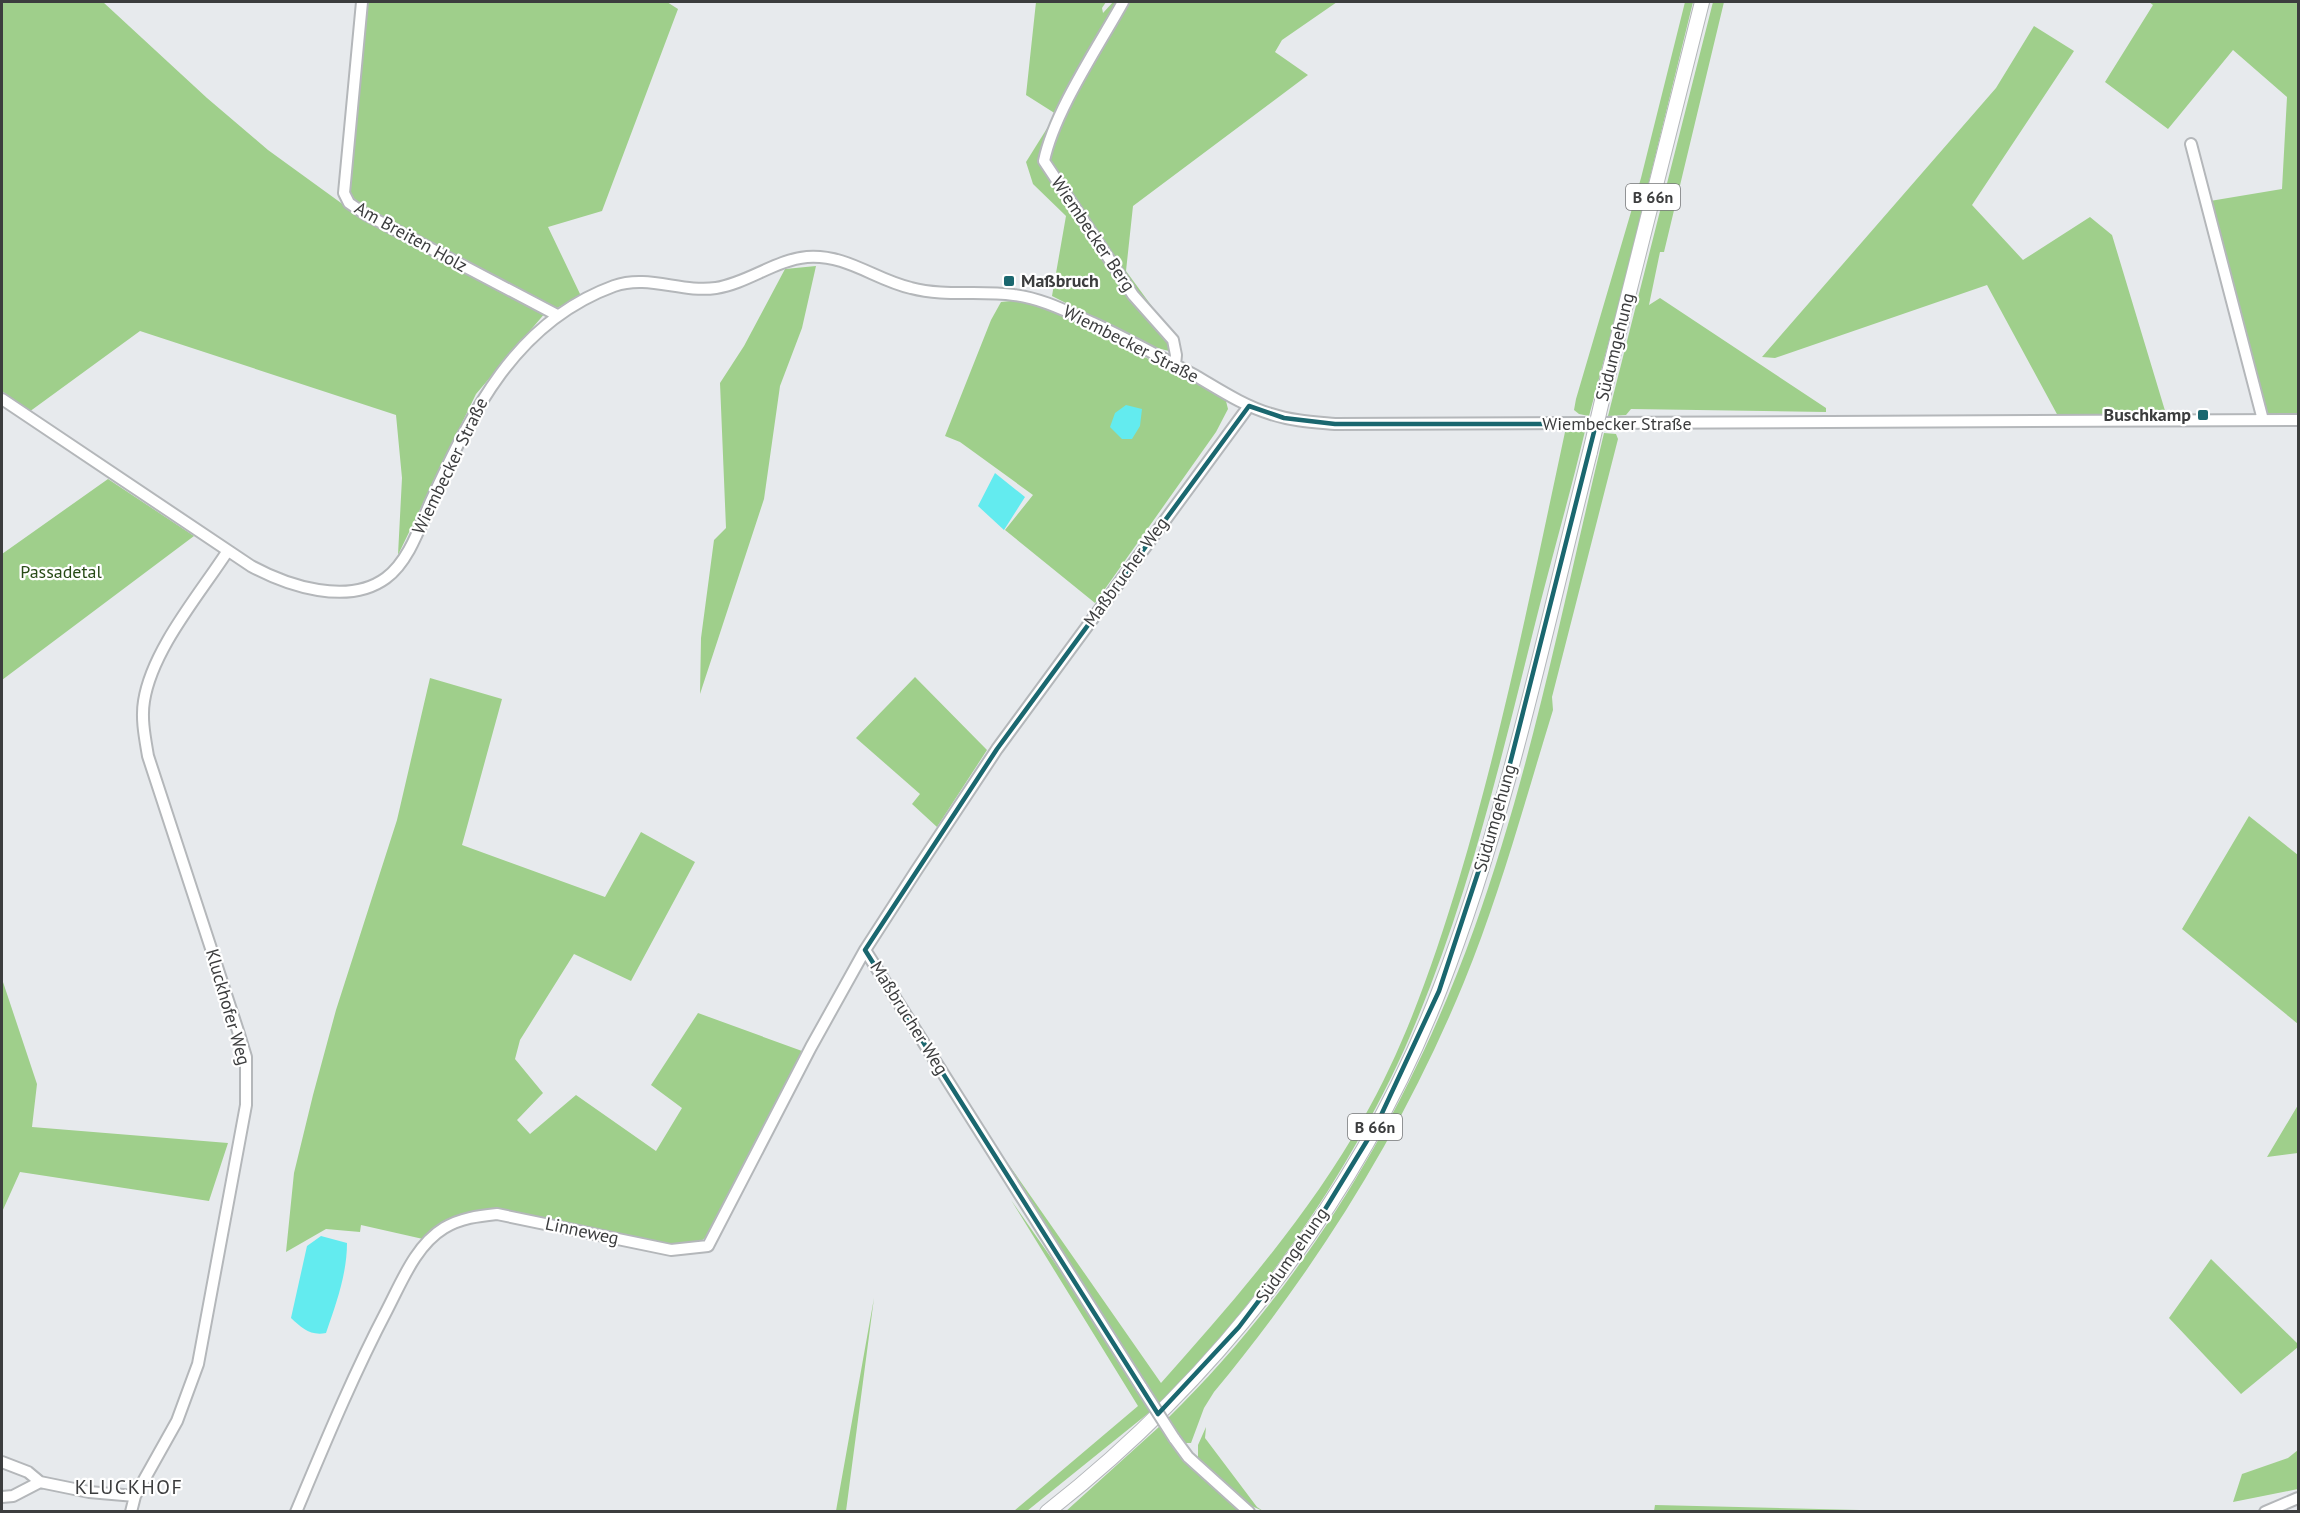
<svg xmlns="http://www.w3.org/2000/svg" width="2300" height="1513" font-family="'PT Sans',sans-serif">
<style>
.green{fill:#9fcf8b}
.water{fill:#63ebef}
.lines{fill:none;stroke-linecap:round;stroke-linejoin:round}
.minor-casing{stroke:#b4b7ba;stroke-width:14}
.major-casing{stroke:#b4b7ba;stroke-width:16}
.minor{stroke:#fff;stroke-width:10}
.major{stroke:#fff;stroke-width:14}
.minor-bridge-casing{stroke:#b4b7ba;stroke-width:14;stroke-linecap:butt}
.major-bridge-casing{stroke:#b4b7ba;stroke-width:16;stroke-linecap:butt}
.minor-bridge{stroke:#fff;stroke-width:10}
.major-bridge{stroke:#fff;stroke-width:14}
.marked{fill:none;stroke:#1a676f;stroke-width:4.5;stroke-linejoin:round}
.poi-dot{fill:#1a676f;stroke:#fff;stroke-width:2}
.labels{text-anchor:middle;stroke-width:4.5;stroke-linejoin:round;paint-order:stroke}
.shield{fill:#fff;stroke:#767778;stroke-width:1.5}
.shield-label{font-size:16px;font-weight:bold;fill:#3c3d3e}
.street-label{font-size:18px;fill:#3c3d3e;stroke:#fff}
.poi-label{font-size:18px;font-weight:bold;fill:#3c3d3e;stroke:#fff;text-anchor:start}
.park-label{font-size:18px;fill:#284b17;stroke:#fff}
.neighbourhood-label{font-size:20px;letter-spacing:1.5px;fill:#3c3d3e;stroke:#fff}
</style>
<rect width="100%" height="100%" fill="#e7eaed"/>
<path class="green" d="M2 2H103L207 98 268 150 359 216 546 312 476 394 398 555 402 478 396 415 140 331 29 412 2 391Z
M365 2H667L678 9 602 211 548 227 581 296 557 308 548 307 357 205 347 193Z
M1036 2H1106L1102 8 1103 13 1113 2H1337L1282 40 1275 52 1308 75 1133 206 1126 271 1178 342 1173 352 1153 347 1052 296 1066 216 1033 184 1026 162 1056 114 1026 95Z
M1685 2H1693L1621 296 1589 416 1579 414 1574 410 1576 399 1641 178Z
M1713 2H1724L1664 252H1660L1649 305 1660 298 1826 408V412L1631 409 1626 415 1608 416Z
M2149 2H2298V414H2258L2204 202 2282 189 2287 97 2233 50 2168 129 2105 82 2153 5Z
M2034 26 2074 51 1972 205 2023 260 2090 217 2112 235 2166 414 2058 416 1987 285 1775 358 1762 357 1996 88Z
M816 266 802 328 780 386 764 499 700 694 701 638 714 540 726 528 720 383 744 346 785 269Z
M1020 300 1050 310 1225 397 1228 409 1216 432 1095 603 1005 530 1033 495 960 442 945 436 991 320 1001 302Z
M1585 431C1569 499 1549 567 1532 636 1497 776 1463 917 1404 1050 1345 1180 1259 1303 1158 1405L1007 1162 1161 1383C1234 1301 1309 1215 1363 1119 1406 1044 1434 961 1459 879 1503 732 1533 581 1565 432Z
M1604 433 1616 434 1618 439 1552 697 1553 710C1525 801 1500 894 1464 982 1403 1131 1316 1269 1214 1392L1204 1408 1191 1443H1183L1167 1419C1306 1283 1408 1112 1474 929 1532 768 1564 599 1604 433Z
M108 479 194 536 2 680V554Z
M915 677 987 750 937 827 912 804 920 794 856 738Z
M430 678 502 699 462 845 605 897 641 832 695 862 631 981 574 954 520 1040 515 1059 543 1093 517 1120 530 1134 576 1095 656 1151 682 1108 651 1085 698 1013 802 1051 707 1236 699 1243 682 1246 655 1243 496 1210C466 1211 447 1220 423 1239L361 1225 360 1232 326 1229 286 1252 294 1173 313 1095 336 1010 397 820Z
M2249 816 2298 855V1024L2182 929Z
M2 979 37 1084 32 1127 228 1143 209 1201 20 1172 2 1212Z
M2298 1105V1153L2267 1157Z
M1011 1200 1066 1279 1151 1411 1027 1511H1014L1138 1406Z
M2211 1259 2298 1344V1347L2241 1394 2169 1318Z
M874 1298 846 1511H836L837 1505Z
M1160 1426C1182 1460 1211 1485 1242 1512H1065Z
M1206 1427 1205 1438 1257 1507 1263 1511 1247 1504 1198 1459V1445Z
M2298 1450V1489L2233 1502 2242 1474 2288 1458Z
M1655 1505 1900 1511H1654Z"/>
<path class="water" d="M1126 405 1142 409 1140 426 1132 439H1122L1110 427 1115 413Z
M995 473 1025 497 1004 530 978 506Z
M321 1236 347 1243C347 1274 336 1304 326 1333 310 1336 302 1328 291 1318L307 1246Z"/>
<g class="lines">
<defs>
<path id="minor" d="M362 2 344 193 349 203 365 214 557 315
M1123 2C1098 47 1054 112 1044 161L1133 295 1173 340 1176 355 1175 365
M2191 144 2263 420
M2 399 251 566C288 586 348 606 386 578 409 561 420 526 431 501 472 412 515 322 614 286 648 274 681 293 716 288 748 283 775 260 807 257 847 254 875 280 911 288 945 297 980 290 1014 295 1041 298 1068 312 1093 323 1128 339 1162 358 1196 376 1220 390 1244 406 1271 414 1292 421 1313 422 1335 424L2298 420
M865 950 1142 1388
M1174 1438 1188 1457 1249 1512
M2 1462 28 1472 40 1482 89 1492 135 1496
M2 1497 13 1496 40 1482
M131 1512 135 1496 177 1421 198 1364 246 1105V1057L239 1034 148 756C145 738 141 719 144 701 152 650 199 595 227 552
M296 1512C325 1443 353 1375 387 1310 402 1281 416 1245 444 1228 461 1218 478 1216 497 1214L671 1250 708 1246 811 1047 865 950 916 871 997 749 1249 406
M2265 1512 2298 1498"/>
<path id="major" d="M1604 392 1702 2
M1047 1512C1220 1377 1361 1194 1440 989 1507 816 1545 631 1590 452"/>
</defs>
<use href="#minor" class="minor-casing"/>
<use href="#major" class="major-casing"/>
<use href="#minor" class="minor"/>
<use href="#major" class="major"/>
<defs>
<path id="minor-bridge" d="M1142 1388 1174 1438"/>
<path id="major-bridge" d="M1590 452 1604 392"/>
</defs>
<use href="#minor-bridge" class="minor-bridge-casing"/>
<use href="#major-bridge" class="major-bridge-casing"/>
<use href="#minor-bridge" class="minor-bridge"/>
<use href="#major-bridge" class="major-bridge"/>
</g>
<path class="marked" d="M1249 406 1284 418 1335 424H1596L1497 815 1439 991 1376 1126 1313 1229 1239 1327 1158 1414 865 950 997 749Z"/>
<g class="poi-dot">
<rect x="1003" y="275" width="12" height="12" rx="3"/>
<rect x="2197" y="409" width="12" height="12" rx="3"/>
</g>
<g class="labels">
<g class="shield">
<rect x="1626" y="184" width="54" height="26" rx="4.5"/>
<rect x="1348" y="1114" width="54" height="26" rx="4.5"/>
</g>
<g class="shield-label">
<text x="1653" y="203">B 66n</text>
<text x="1375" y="1133">B 66n</text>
</g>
<g class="street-label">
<text transform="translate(1093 234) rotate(56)" y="6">Wiembecker Berg</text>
<text transform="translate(411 237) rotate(29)" y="6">Am Breiten Holz</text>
<text transform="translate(1131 344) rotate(27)" y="6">Wiembecker Straße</text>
<text transform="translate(1615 347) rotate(-76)" y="6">Südumgehung</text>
<text x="1617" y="430">Wiembecker Straße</text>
<text transform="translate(450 466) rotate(-64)" y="6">Wiembecker Straße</text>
<text transform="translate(1126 572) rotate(-54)" y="6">Maßbrucher Weg</text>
<text transform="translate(1495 818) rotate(-74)" y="6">Südumgehung</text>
<text transform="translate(228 1007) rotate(74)" y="6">Kluckhofer Weg</text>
<text transform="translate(909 1018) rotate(58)" y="6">Maßbrucher Weg</text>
<text transform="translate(582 1231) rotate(12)" y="6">Linneweg</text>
<text transform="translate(1292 1255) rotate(-55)" y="6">Südumgehung</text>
</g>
<g class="poi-label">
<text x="1021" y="287">Maßbruch</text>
<text x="2191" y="421" text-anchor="end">Buschkamp</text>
</g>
<g class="park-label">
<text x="61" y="578">Passadetal</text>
</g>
<g class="neighbourhood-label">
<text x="129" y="1494">KLUCKHOF</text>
</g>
</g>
<rect width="2300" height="1513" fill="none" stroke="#3c3d3e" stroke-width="6"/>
</svg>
